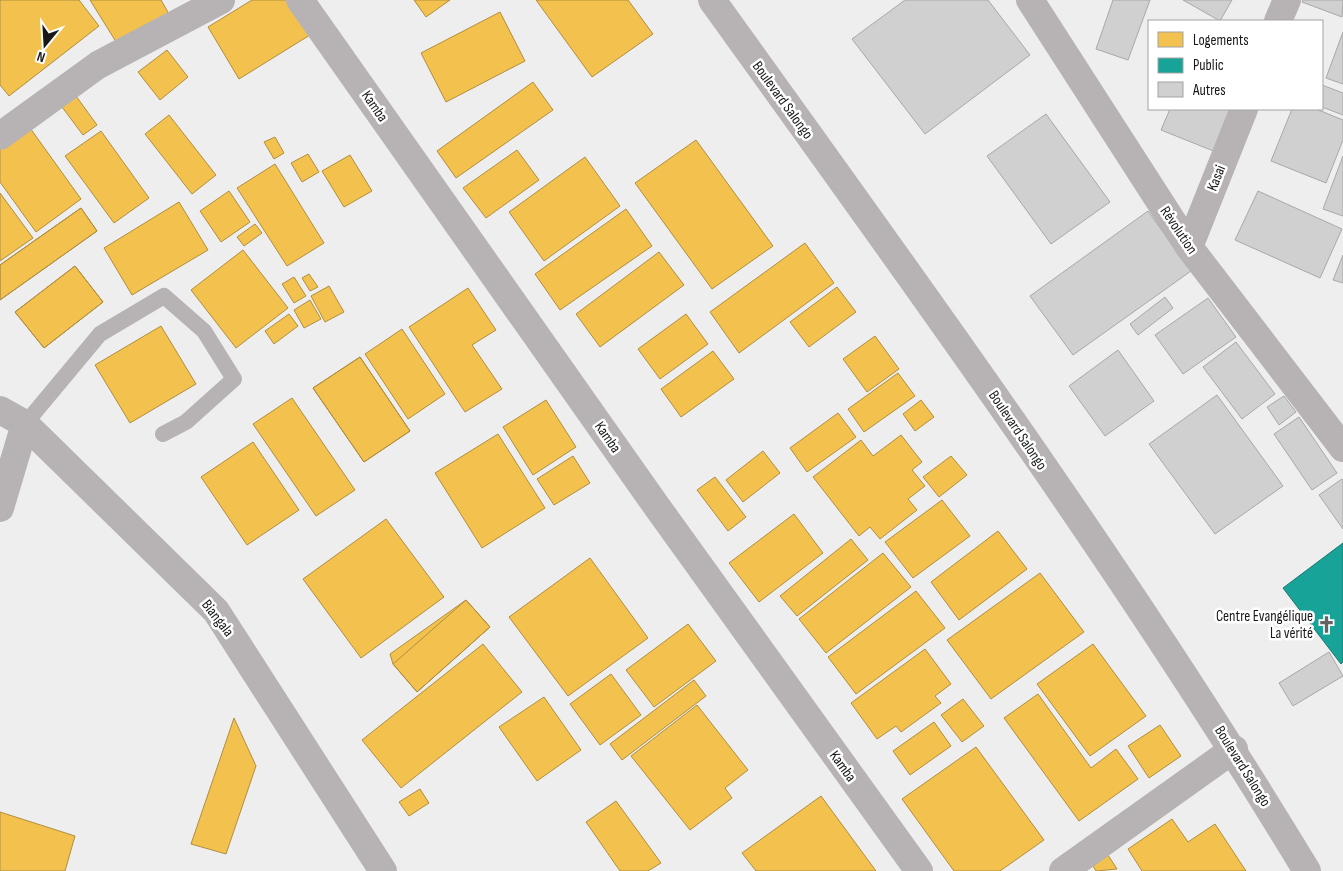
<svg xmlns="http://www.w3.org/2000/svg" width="1343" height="871" font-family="'Sofia Sans Condensed',sans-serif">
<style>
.homes{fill:#f2c14e;stroke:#b18e3e}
.public{fill:#17a398;stroke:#177972}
.building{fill:#d0d0d1;stroke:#a8a8a9}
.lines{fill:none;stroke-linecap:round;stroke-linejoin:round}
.lane{stroke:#b7b2b3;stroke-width:16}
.street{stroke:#b7b2b3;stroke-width:28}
.secondary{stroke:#b7b2b3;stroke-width:28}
.labels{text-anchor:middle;stroke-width:5;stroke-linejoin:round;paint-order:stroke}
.street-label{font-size:15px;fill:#181819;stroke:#fff}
.poi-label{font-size:15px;fill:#181819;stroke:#fff;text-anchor:end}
</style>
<rect width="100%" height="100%" fill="#eeeeef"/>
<path class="homes" d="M0 0H79L99 26 9 96 0 85Z
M90 0H161L169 14 118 45Z
M252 0H289L310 35 239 79 208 27Z
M414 0H450L426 17Z
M536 0H628L653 34 592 77Z
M500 12 525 61 446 102 421 53Z
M167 50 188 77 160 100 138 72Z
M533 82 553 110 456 178 437 151Z
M76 96 97 125 83 135 62 107Z
M169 115 216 175 192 194 145 134Z
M25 121 81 199 36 232 0 182V139Z
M101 131 149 198 114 223 65 156Z
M275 137 284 153 274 159 264 142Z
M696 140 773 246 712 289 635 183Z
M517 150 539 180 486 218 463 188Z
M308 154 319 172 302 182 291 163Z
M350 155 372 191 344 207 322 171Z
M585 157 620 206 544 261 509 212Z
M275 164 324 243 287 266 237 188Z
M229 191 250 222 221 242 200 211Z
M0 193 33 238 0 261Z
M179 202 208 250 132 295 104 248Z
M81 208 97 231 0 300V265Z
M81 208 97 231 0 300V265Z
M626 209 652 246 560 310 535 274Z
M255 224 262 233 244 246 237 237Z
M805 243 834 283 739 353 710 312Z
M243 250 288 308 236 348 191 290Z
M659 252 684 285 600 347 576 314Z
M75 266 103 302 44 348 15 312Z
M75 266 103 302 44 348 15 312Z
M309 274 318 287 310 291 302 278Z
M294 277 306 296 294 303 282 284Z
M329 286 344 312 325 322 311 296Z
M837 287 856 312 809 347 790 322Z
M468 288 496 330 472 345 502 389 465 412 409 327Z
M310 300 321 319 304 328 294 310Z
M289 314 298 326 274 344 265 331Z
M686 314 708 344 660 379 638 349Z
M161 326 196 384 130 423 95 365Z
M402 329 445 394 408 419 365 354Z
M875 336 899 369 867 392 843 359Z
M713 351 734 379 681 417 661 389Z
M360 357 410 431 364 462 313 388Z
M360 357 410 431 364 462 313 388Z
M898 373 915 396 864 432 848 409Z
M292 398 355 490 316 516 253 424Z
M546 400 576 447 533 475 503 427Z
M921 400 934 417 915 431 903 414Z
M838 413 856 437 807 472 790 448Z
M498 434 545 508 482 548 435 473Z
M901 435 922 462 912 470 925 486 908 499 917 510 880 539 870 527 859 536 813 477 861 440 873 456Z
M253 442 299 510 247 545 201 477Z
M763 451 780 473 743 502 726 480Z
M573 456 590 483 554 505 537 479Z
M951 456 967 475 939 497 923 477Z
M715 477 746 517 728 531 697 490Z
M942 500 970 536 913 578 885 542Z
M794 514 823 553 759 602 729 563Z
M386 519 444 597 361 658 303 579Z
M998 531 1027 569 959 620 931 582Z
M851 539 868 560 797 616 780 596Z
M883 553 911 587 826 653 799 619Z
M590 558 648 638 568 696 509 617Z
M1040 573 1084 632 991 699 947 640Z
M916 591 945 628 856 694 828 657Z
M466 600 490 627 417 692 393 664 390 654Z
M466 600 490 627 417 692 393 664Z
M688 624 716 661 654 707 626 670Z
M483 644 522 692 401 788 362 740Z
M1093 644 1146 716 1090 756 1037 684Z
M925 649 951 684 935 696 941 703 901 732 896 726 877 739 851 703Z
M611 674 641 715 600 745 570 704Z
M694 680 706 696 622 760 610 744Z
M1038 694 1091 768 1116 749 1138 779 1079 821 1004 718Z
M544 697 581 750 537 781 499 727Z
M963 699 984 726 962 742 941 715Z
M697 705 748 770 725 788 732 798 690 830 631 756Z
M234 718 256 766 226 854 191 844Z
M934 722 951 746 910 775 893 751Z
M1160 725 1181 756 1149 778 1128 746Z
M976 747 1044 840 1000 871H954L902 799Z
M420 789 429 803 409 816 399 802Z
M821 796 876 871H756L742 853Z
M616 801 661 863 648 871H620L586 822Z
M0 812 75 836 65 871H0Z
M1172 819 1188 842 1215 824 1246 871H1142L1128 849Z
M1108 855 1117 869 1096 871 1093 866Z"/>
<path class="public" d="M1343 543V662L1341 664 1283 588Z"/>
<path class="building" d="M905 0H988L1030 55 925 134 852 39Z
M1113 0H1150L1128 60 1096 49Z
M1183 0H1232L1220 21Z
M1303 0H1343L1342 17 1302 2Z
M1343 32V84L1326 78Z
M1322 85 1343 93V115L1322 107Z
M1170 109H1239L1221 154 1161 130Z
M1292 109H1316L1343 120V140L1326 183 1271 161Z
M1046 114 1110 202 1051 244 987 156Z
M1343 156V216L1323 209Z
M1258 191 1342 229 1320 278 1235 240Z
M1148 211 1191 271 1073 355 1030 296Z
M1343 255V283L1333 280Z
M1165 297 1173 308 1138 335 1130 324Z
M1208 298 1236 337 1183 374 1155 335Z
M1236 342 1275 394 1242 419 1203 367Z
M1118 350 1154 401 1105 436 1069 386Z
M1217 395 1283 486 1215 534 1149 444Z
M1284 396 1296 412 1279 425 1267 407Z
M1299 417 1337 473 1312 490 1274 434Z
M1342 479 1343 480V529L1319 495Z
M1329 652 1343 676 1293 706 1279 683Z"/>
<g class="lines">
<path class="lane" d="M25 424 100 334 164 296 204 331 234 379 186 422 163 434"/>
<path class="street" d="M300 0 655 504 919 871
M712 0C917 285 1125 570 1307 871
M1030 0 1189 247 1343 448
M1278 21 1287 0
M0 136 98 65 221 0
M1189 247 1244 109
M25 424 216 611 383 871
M1063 871 1234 749"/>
<path class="secondary" d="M0 410 25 424 0 508"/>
</g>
<defs>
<symbol id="church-bare" viewBox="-9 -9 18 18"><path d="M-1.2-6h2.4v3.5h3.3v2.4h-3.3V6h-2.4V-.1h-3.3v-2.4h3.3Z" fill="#636364" stroke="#fff" stroke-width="2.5" paint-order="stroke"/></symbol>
</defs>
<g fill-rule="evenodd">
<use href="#church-bare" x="1314" y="612" width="25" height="25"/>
</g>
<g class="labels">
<g class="street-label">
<text transform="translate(783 100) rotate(54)" y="5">Boulevard Salongo</text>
<text transform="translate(375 106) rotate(55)" y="5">Kamba</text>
<text transform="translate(1216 178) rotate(-68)" y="5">Kasai</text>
<text transform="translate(1179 230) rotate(56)" y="5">Révolution</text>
<text transform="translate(1018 430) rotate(56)" y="5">Boulevard Salongo</text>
<text transform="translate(608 437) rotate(55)" y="5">Kamba</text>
<text transform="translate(218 618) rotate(52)" y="5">Biangala</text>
<text transform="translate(843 766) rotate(54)" y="5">Kamba</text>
<text transform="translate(1243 766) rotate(58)" y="5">Boulevard Salongo</text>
</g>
<g class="poi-label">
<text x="1313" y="621">Centre Evangélique<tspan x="1313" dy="17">La vérité</tspan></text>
</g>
</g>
<rect x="1148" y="20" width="175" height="90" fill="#ffffff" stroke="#a3a3a3"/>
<rect x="1158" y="32" width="25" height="15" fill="#f2c14e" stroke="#a3a3a3"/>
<text x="1193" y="45" font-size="15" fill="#181819">Logements</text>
<rect x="1158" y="58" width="25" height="15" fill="#17a398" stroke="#a3a3a3"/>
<text x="1193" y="70" font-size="15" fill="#181819">Public</text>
<rect x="1158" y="82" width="25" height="15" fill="#d0d0d1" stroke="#a3a3a3"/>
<text x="1193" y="95" font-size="15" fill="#181819">Autres</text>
<g transform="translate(45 45) rotate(198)" stroke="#ffffff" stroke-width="4" paint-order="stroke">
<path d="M0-4L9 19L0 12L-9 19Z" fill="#181819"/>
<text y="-8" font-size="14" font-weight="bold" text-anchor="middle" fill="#181819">N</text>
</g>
</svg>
